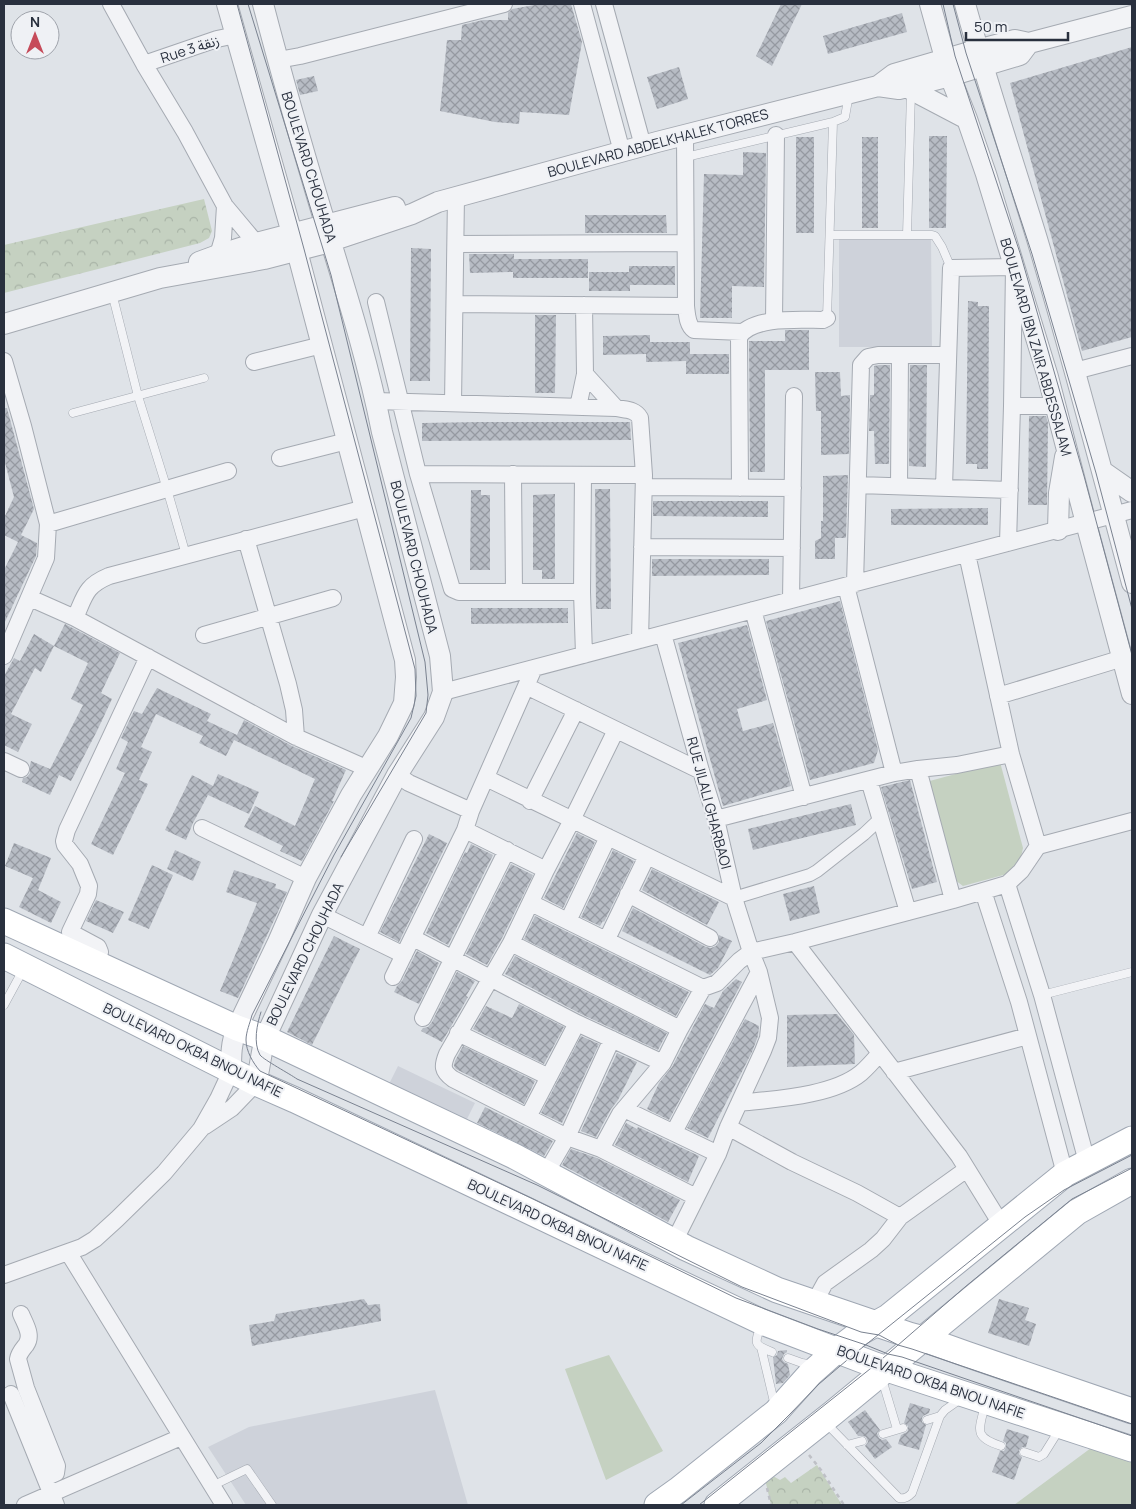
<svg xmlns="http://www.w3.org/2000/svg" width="1136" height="1509" font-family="Manrope,'Noto Sans Arabic',sans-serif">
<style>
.built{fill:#ced2da}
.park{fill:url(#park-crowns)}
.garden{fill:#c5d1c1}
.building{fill:url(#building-cross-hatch)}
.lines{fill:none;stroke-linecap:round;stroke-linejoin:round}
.service-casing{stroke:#a5aab2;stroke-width:9}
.pedestrian-casing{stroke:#a5aab2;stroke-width:14}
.minor-casing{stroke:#a5aab2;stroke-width:18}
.tertiary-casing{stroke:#a5aab2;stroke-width:22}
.primary-casing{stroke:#9fa7b3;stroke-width:27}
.path{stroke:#bec0c6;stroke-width:2.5;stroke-dasharray:4 4;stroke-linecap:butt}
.service{stroke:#f2f3f6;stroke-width:8}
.pedestrian{stroke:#f2f3f6;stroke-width:12}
.minor{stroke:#f2f3f6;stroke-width:16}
.tertiary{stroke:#f2f3f6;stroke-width:20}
.primary{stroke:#fff;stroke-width:25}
.tram{stroke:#7a8290;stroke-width:1}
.labels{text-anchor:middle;stroke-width:4;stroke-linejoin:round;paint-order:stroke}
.street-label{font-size:14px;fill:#29303e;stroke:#eff1f5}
</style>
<defs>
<pattern id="park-crowns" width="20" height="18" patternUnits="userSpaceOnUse" patternTransform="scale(1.25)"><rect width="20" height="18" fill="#c5d1c1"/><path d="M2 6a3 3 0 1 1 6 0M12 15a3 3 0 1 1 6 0" fill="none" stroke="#a9b4a7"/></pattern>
<pattern id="building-cross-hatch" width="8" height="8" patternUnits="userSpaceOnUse" patternTransform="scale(1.25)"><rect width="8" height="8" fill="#b7bcc4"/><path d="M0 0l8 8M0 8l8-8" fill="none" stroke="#9599a1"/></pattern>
</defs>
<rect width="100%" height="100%" fill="#dfe3e8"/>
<path class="built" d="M839 236H931L932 347H839Z
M398 1066 475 1103 464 1125 387 1088Z
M435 1390 468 1505H246L208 1447 249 1427Z"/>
<path class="park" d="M204 199 212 231 209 238 200 243 4 293V245Z
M817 1465 842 1505H771L765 1479 773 1476 780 1480 785 1477 791 1483Z"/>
<path class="garden" d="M1000 762 1023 848 1018 871 963 886 951 877 926 782Z
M609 1355 663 1451 606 1480 565 1369Z
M1091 1448 1132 1462V1505H1014Z"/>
<path class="building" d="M540 4H571L582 42 569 115 520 112 519 124 495 122 440 111 447 40H461L462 25 483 20H508V13L512 9Z
M781 4H802L772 66 756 56Z
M902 13 907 32 828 54 823 36Z
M1132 47V337L1082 351 1010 83Z
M679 67 688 99 657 109 647 77Z
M314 76 318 91 300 95 296 80Z
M929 136H947L946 228H929Z
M796 137H814V233H796Z
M862 137H878V228H862Z
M743 152 766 153 764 287 732 286V318H700L704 174 743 175Z
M585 215H666L667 233H585Z
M411 248 431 249 430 381H410Z
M469 254H514V259H588V278H513V272L470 273Z
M629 266H675V285H630V291H589V272H629Z
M968 301 978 302V306H989L988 469H977V464H966Z
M535 315H556L555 393H535Z
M785 330H809V370H765V472H750L749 341H785Z
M650 335V342H690V354H729V374H686V361L646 362V354L603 355V336Z
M879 365H890L889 464H875L874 431H869L870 395H874V366Z
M910 365H927L926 467 909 466Z
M815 372H840L841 396 850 395 849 454 821 455V411H816Z
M4 408H7L34 509 21 535 37 543 36 556 4 624V570L18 542 4 535V518L14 497 4 459Z
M1029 416H1046L1048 423 1047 505H1028Z
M480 422H630L631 440 422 441V423Z
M848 475 846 537 845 538H835V559H815V541L821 538V521H823V476Z
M595 489H610L611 609H596Z
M471 490H481V495H490V570H470Z
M555 494V579H542V570H533V495Z
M653 501H768V517L653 516Z
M988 508V525H891V509Z
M652 559H769V575L652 576Z
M840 601 878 750 874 763 810 780 766 621Z
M471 608H568V623L471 624Z
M65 624 120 653 101 693 112 699 97 731 71 781 59 775 50 795 22 782 23 778 27 777 30 773V765L31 761 50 769 83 705 71 699 88 663 54 646Z
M747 625 767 700 737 709 743 731 773 723 791 786 723 806 678 643Z
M34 634 54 646 41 672 35 668 11 714 32 724 18 752 4 745V676L14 658 20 661Z
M157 688 211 714 207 721 237 735 244 720 292 746 346 770 332 801H334L302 861 280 851 283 846 244 827 255 806 295 826 315 779 234 740 226 756 199 743 203 736 156 714 141 747 152 752 139 780 148 784 113 855 91 844 125 773 116 769 128 742 121 738 134 711 142 714Z
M218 774 259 792 249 814 208 795 193 823 186 840 165 830 192 775 213 786Z
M910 780 937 882 912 889 881 787Z
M851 804 856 825 753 850 748 829Z
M577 833 595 842 563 908 544 898Z
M429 834 447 843 399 942 380 932Z
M14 843 51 858 38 890 61 902 51 923 19 907 33 878 5 866Z
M471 844 493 855 448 945 426 933 465 852 467 853Z
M175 850 201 862 193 881 167 869Z
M613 850 634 861 604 922 603 921 600 926 581 917Z
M511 864 533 875 502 938 487 965 466 954Z
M152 865 173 875 149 929 128 920Z
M652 869 719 902 707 925 642 890Z
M234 870 276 884 275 888 287 892 238 998 220 991 257 903 226 892Z
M814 886 820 913 790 921 783 894Z
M96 900 124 912 113 933 86 921Z
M633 908 706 947 711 948 716 946 719 942V935L732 941 718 968 710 975 622 931Z
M535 916 689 992 676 1016 524 939Z
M334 936 360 949 312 1045 287 1032Z
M417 951 439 963 419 1004 394 992 397 986 402 981Z
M515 956 667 1033 658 1050 581 1014 505 974Z
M457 972 475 981 466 996 468 997 442 1042 421 1031 423 1028 428 1027 432 1022Z
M736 979 742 982 669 1120 647 1109 659 1083 672 1067 705 1004 714 1008 723 991Z
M519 1004 564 1027 544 1064 473 1029 486 1006 512 1018Z
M837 1014 854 1035 855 1064 787 1067V1015Z
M745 1019 759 1026 758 1036 752 1052 708 1138 687 1128Z
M581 1036 599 1044 562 1123 541 1113Z
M463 1046 535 1081 524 1104 456 1069 454 1066 455 1061Z
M617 1053 637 1062 618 1100 611 1109 596 1137 581 1131Z
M485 1107 553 1141 544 1156 477 1123Z
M626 1123 637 1129 638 1127 699 1156 688 1182 615 1145Z
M571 1149 597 1158 680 1200 668 1222 562 1165Z
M364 1299 368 1305 380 1304 381 1321 252 1346 249 1325 274 1321 276 1314Z
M999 1299 1029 1308 1025 1320 1036 1324 1029 1346 988 1333Z
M787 1350V1352L784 1354 782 1359 784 1362 788 1364 790 1375 783 1383 776 1384 773 1357 777 1355 778 1351Z
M910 1403 930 1409 929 1413 923 1416 922 1418V1422L926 1425 919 1450 898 1444 901 1435 907 1432 908 1430V1426L904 1423Z
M865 1410 880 1430 877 1433 879 1438 882 1440 886 1439 892 1447 875 1459 865 1446 868 1442 866 1437 863 1436H858L848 1422Z
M1007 1429 1029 1436 1026 1447H1022L1019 1450V1454L1022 1457 1014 1480 992 1472 1000 1451H1004L1006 1447V1443L1003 1441Z"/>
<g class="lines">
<defs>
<path id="service" d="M686 157 833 122 845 117 849 94
M830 235H932L935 236 942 247 951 268
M907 235 911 92
M112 293 138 396 167 489 186 555
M827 318 833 122
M73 413 204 378
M1042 995 1132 972
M4 1005 23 970
M761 1326C754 1344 754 1345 772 1352
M761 1347 775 1406
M788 1358 802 1363 813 1365
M882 1379 897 1429
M985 1405C979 1430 973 1437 1001 1446
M927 1420 940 1416
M825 1422 899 1498C905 1499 908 1497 912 1493L940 1416 945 1410 962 1398
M883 1434 903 1428
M847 1445 862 1441
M1024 1452 1039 1457 1044 1454 1059 1430
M212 1486 247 1469 272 1505"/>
<path id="pedestrian" d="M734 898 810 875 817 871 864 834 880 819"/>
<path id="minor" d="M111 4 144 64 185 132 225 206 256 243
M582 4 622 152
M604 4 643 146
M278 60 300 56 504 4
M144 64 217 39 236 35
M685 135 686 306C687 314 687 325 694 330L742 332
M456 244 685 243
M218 255 223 238 225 206
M376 302 418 474 452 589 459 592H582
M455 304 686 306
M584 305 585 374 616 408
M774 321 776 135
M4 361 23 426 48 524 46 558 4 656
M254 362 322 345
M1075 371 1132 356
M376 401 616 408C626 410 635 409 640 418L644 475 640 640
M453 403 456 196
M578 407 585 374
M280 458 347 441
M418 474 644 475
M513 474 514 592
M583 475 582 592 584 655
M858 485 1010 490
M899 486 900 355
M644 487 793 488
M944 487 951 268 1014 267 1012 406
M740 488 739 337C752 316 800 320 823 320L827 318
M48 524 228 471
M246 539 288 684 294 710 296 737
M1008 543 1012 406H1055
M642 547 792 548
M967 554 1011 754 1038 846
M855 584 861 365 868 357 878 355H948
M846 586 894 773
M30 598 75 618 296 737 366 768
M791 600 794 396
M753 610 804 797
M75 618C85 596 85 586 109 576L365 508
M663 634 701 771 716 819 734 898 751 952 759 972 770 1018 768 1038 763 1051 728 1127 718 1154 674 1242
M204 635 333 598
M526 686 701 771
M443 692 1132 510
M998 696 1123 658
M616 730 572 820 546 870 511 943 447 1054C442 1066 442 1071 453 1079L567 1137 601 1149 696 1197
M4 761 21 769
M918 769 953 900
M397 775 409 783 471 811
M486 778 734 898
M869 780 908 912
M530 801 576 710
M716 819 894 773 918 769 957 765 1011 754
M202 828 306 878
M465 830 546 870
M1007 884 1042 995 1087 1162
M983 891 1019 1002 1065 1174
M628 894 710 938
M531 903 703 988 717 983 739 961 751 952 795 942 953 900 1007 884 1021 871 1038 846 1132 821
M322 915 404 955
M568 921 608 837
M367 937 414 839
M413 938 577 1023 663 1063
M607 939 647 856
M795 942 959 1156 1001 1224
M511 943 680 1029
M96 963 100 952 98 947 70 932 88 894 89 886 80 864 65 845 64 841 67 830 148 657
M393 977 465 830 471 811 534 668
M423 1018 507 850
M458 1033 549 1077
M894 1072 1028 1036
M739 1103C775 1099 833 1096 861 1073 868 1067 874 1060 880 1053
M624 1109 718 1154
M528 1117 577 1023
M205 1126 232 1108 256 1083
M728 1127 792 1162 857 1193 900 1217 967 1169
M674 1132 759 972
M601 1149 620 1114 663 1063 680 1029 703 988
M546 1173 567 1137 612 1039
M4 1275 68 1252
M814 1303 825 1283 871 1250 883 1239 900 1217
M21 1314C25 1324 33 1335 26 1345 22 1350 19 1353 18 1359L26 1388 57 1466 56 1473 45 1478
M11 1394 56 1505
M25 1505 181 1437
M224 1505 68 1252 82 1247 95 1239 117 1219 164 1173 201 1129 218 1099 231 1071"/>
<path id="tertiary" d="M227 4 297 251 405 660 406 677 404 703 388 736 351 795 306 878 278 942 237 1028C231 1042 231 1056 231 1071
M930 4 950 76 967 119 986 174 1048 377 1086 523 1132 694
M965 4C987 83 1013 161 1037 239 1071 353 1101 468 1132 583
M878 86 899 89 950 76 1020 55 1029 43
M906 87 967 119
M199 262 218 255 256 243 395 207
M4 324 160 278 264 259 322 244 412 214 438 202 657 142 878 86 894 74 966 53 1015 40 1029 43 1132 16
M1102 471 1132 492
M1058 530 1059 493 1065 457
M256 1083C260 1068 261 1053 265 1038L322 915 397 775 434 717 443 692 440 656 382 432C368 361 346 292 325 223 303 150 282 77 263 4"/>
<path id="primary" d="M4 921 237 1028 265 1038 514 1156 686 1248 777 1290 909 1335 924 1339 966 1354 1132 1411
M4 956 256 1083 295 1100 762 1322 875 1365 1132 1449
M657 1505 678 1490 776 1412 810 1374 837 1350 861 1332 888 1317 1065 1174 1132 1139
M717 1505 833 1413 1077 1212 1132 1181"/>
</defs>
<use href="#service" class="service-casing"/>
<use href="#pedestrian" class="pedestrian-casing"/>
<use href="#minor" class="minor-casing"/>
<use href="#tertiary" class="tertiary-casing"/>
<use href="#primary" class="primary-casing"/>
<path class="path" d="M809 1455 821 1470 844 1505
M767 1488 771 1505"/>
<use href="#service" class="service"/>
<use href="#pedestrian" class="pedestrian"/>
<use href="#minor" class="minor"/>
<use href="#tertiary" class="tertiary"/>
<use href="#primary" class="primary"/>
<path class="tram" d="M237 4 304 249 415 669 416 696 411 718 334 855 252 1015C250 1023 246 1032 246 1040 246 1051 253 1063 260 1071L531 1198 736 1298 818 1329 866 1345 888 1354 902 1357 1132 1436
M248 4 331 275 425 662 428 695 426 713 341 857
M943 4 955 56 1021 256 1084 476 1132 655
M953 4 966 53 1032 254 1096 473 1132 609
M261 1012C257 1024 253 1043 260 1055 264 1060 290 1074 297 1079L537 1185 742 1287 861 1332 879 1335 898 1345 912 1349 1132 1424
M681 1505 761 1443 790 1414 819 1384 853 1355 1025 1217 1064 1190 1132 1155
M699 1505 875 1365 965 1287 1072 1199 1132 1168"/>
</g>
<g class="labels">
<g class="street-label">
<text transform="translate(190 49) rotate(-18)" y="5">Rue 3 زنقة</text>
<text transform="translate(658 143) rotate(-15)" y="5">BOULEVARD ABDELKHALEK TORRES</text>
<text transform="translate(309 167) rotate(73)" y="5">BOULEVARD CHOUHADA</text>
<text transform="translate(1036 347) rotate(74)" y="5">BOULEVARD IBN ZAIR ABDESSALAM</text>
<text transform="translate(414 557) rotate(76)" y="5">BOULEVARD CHOUHADA</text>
<text transform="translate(709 803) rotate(75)" y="5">RUE JILALI GHARBAOI</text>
<text transform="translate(305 954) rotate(-64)" y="5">BOULEVARD CHOUHADA</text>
<text transform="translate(193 1050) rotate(26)" y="5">BOULEVARD OKBA BNOU NAFIE</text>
<text transform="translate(558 1225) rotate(25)" y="5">BOULEVARD OKBA BNOU NAFIE</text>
<text transform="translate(931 1382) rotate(19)" y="5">BOULEVARD OKBA BNOU NAFIE</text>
</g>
</g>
<rect width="1136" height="1509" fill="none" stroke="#29303e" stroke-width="10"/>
<g transform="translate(35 35)"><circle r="24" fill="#eff1f5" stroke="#a0a4ac"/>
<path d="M0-4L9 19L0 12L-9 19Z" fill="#c64b5a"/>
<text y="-8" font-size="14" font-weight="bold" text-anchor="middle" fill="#29303e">N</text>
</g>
<path d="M966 32v8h102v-8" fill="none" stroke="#29303e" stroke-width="2.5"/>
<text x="974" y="32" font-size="15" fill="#29303e" stroke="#eff1f5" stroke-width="4" paint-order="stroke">50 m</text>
</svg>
